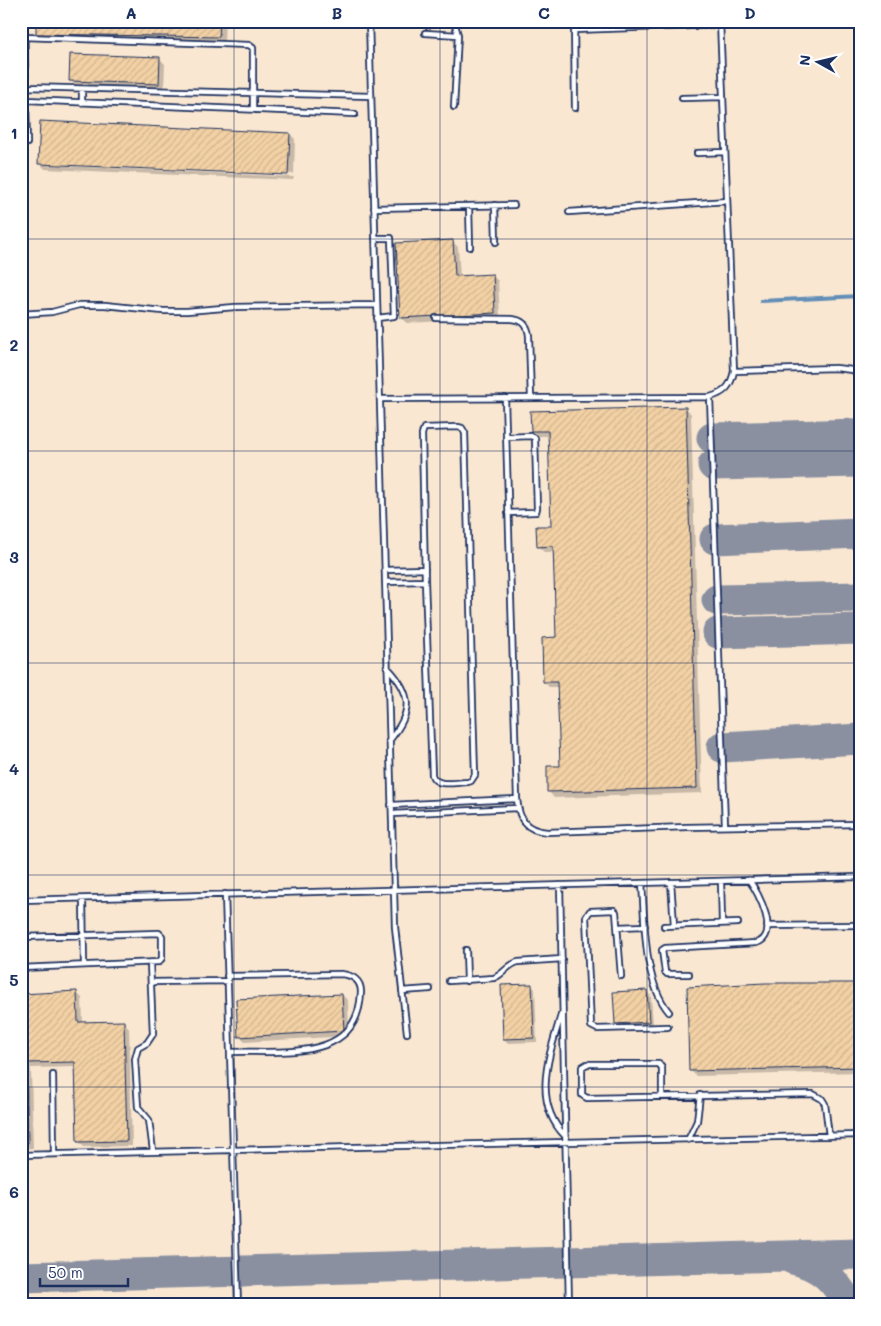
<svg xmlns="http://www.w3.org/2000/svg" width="881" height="1326" font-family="Mali,sans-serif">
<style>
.built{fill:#f9e7d1}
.shadow{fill:#0003}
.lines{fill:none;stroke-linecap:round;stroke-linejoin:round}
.stream{stroke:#628eb7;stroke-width:4}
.taxiway{stroke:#8b90a1;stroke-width:31}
.building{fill:url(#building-hatch);stroke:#1b2f5e}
.lane-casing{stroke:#1b2f5e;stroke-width:8}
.lane{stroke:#fff;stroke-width:4.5}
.grid{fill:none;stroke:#1b2f5e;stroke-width:1;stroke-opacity:0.55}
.neatline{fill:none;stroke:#1b2f5e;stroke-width:2}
.grid-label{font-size:16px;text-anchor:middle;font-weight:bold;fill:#1b2f5e}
</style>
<defs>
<pattern id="building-hatch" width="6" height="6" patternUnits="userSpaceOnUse" patternTransform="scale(1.25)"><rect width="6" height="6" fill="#f3d1a4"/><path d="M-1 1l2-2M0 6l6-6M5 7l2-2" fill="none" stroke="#d0b490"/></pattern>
</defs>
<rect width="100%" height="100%" fill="#fbf1e4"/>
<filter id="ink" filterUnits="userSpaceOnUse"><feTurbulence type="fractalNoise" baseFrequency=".02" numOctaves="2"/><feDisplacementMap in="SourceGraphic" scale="10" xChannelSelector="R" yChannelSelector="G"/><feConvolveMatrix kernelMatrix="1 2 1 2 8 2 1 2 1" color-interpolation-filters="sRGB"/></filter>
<g filter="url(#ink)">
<path class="built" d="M21 21H860V1305H21Z"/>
<path class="shadow" d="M38 21H225L224 42 43 39 37 34Z
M159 58 165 64 164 89 76 86 70 80Z
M41 122 290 134 295 139 294 174 44 163V165L294 177 293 180 45 169 40 163Z
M453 242 458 247 460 277 492 275 498 281 500 318 407 323 401 318Z
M686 408 691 414 702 793 554 798 549 792 561 767 559 687H549L544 682 557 638 555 552H544L538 546 552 527 550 436H538L532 431Z
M860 984V1072L696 1076 690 1070Z
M531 985 535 989 537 1042 508 1043 504 1039Z
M647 992 651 996 653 1025 621 1027 617 1023Z
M77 993 82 998 83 1023 124 1022 129 1028 132 1146 84 1147 78 1141 77 1067 31 1068 33 1148 21 1149V995Z
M342 995 348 1000 349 1036 245 1042 239 1036Z"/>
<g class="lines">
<path class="stream" d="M761 301 860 296"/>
<path class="taxiway" d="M712 438 860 434
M713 465 860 462
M715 539 860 533
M717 600 860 597
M718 633 860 629
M722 747 860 739
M793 1259C821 1265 835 1280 849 1305
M21 1277 860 1254"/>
</g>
<path class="building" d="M36 21H220L219 37 36 34Z
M70 54 160 57 159 84 69 81Z
M40 121 290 133 288 175 38 164Z
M453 240 455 276 493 274 495 313 400 318 396 243Z
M686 407 697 788 547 792V766H560L557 682H543L542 638 556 637 553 546 537 547 536 526H551L548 431H531L530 411Z
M765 983H860V1067L689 1071 687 987Z
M532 984 534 1038 503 1039 501 985Z
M647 990 649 1022 615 1024 613 992Z
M77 991 78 1022 124 1021 127 1141 77 1142 75 1062 26 1063 28 1143H21V994Z
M342 994 344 1031 238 1037 236 999Z"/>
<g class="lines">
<defs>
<path id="lane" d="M24 21 27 143
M369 21 394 890 395 927 407 1033
M454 21 458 35 454 107
M574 21 575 108
M574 30 720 25
M425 33 458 35
M24 37 249 45 253 48V110
M26 87 371 96
M82 89V103
M682 98 723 97
M26 100 355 114
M697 153 725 152
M495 205 496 242
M469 206 470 247
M374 208 514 205
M569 212 727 201
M375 238H391L394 316 377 318
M21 314 52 312 79 305H105L163 311H187L235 307 377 305
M436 318 512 319C523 320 528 325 529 336L531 398
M734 371 836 368 852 370 860 374
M710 397 725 826
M505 398 517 799C519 820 525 830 547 832L687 827 860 824
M380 399 710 397C725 393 731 386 734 371L720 21
M458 427 462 428 465 433 475 775 471 781 468 782C456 782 436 788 432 775L425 581 422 434 424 428Z
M506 437 531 436 535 438 537 508 536 512H534L508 513
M385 570 425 569
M385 582 425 581
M387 667C413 694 413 712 389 741
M391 805 517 799
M392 814 518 808
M721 881 722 923
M671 882 674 925
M642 883C645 922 643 981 669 1012
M560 885 569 1305
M225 894 238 1305
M83 899 84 965
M21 900 860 877
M664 926 738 923
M767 926 860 925
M618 927 645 926
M21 937 159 933 162 936V958L159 962 21 968
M466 950 467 981
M150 963 153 1034 147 1043 138 1048 135 1059 138 1107 149 1120 153 1151
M689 974H667L665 972 662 950 665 948 756 943C781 937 759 893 749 880
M227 976 341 974C352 975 361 980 361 992 359 1064 280 1050 230 1052
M621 976 616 912 614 910 590 911 586 917 591 1026 597 1029 668 1027
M449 981 494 978C504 974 507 965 518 962L562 959
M151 982 228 981
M402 991 430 989
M561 1015C549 1056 531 1102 566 1137
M53 1075 54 1154
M662 1096V1068L659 1064H587L582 1067V1095L587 1098 813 1094 822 1099 825 1104 829 1136
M688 1140 697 1121 700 1095
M21 1155 860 1135"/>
</defs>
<use href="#lane" class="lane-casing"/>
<use href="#lane" class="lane"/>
</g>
</g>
<path class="grid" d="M234 21V1305M440 21V1305M647 21V1305M21 239H860M21 451H860M21 663H860M21 875H860M21 1087H860"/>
<rect width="881" height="1326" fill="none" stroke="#fff" stroke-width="55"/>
<g transform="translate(818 62) rotate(278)" stroke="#ffffff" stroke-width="4" paint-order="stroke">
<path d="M0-4L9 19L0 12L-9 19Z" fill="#1b2f5e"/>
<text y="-8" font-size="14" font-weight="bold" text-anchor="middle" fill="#1b2f5e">N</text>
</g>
<path d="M40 1278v8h88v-8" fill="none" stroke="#1b2f5e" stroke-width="2.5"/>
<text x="48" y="1278" font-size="15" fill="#1b2f5e" stroke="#ffffff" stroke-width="4" paint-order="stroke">50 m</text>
<rect x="28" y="28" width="826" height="1270" class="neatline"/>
<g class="grid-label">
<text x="131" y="19">A</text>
<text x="337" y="19">B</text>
<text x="544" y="19">C</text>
<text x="750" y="19">D</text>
<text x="14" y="139">1</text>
<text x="14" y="351">2</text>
<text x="14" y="563">3</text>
<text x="14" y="775">4</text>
<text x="14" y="986">5</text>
<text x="14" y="1198">6</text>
</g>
</svg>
